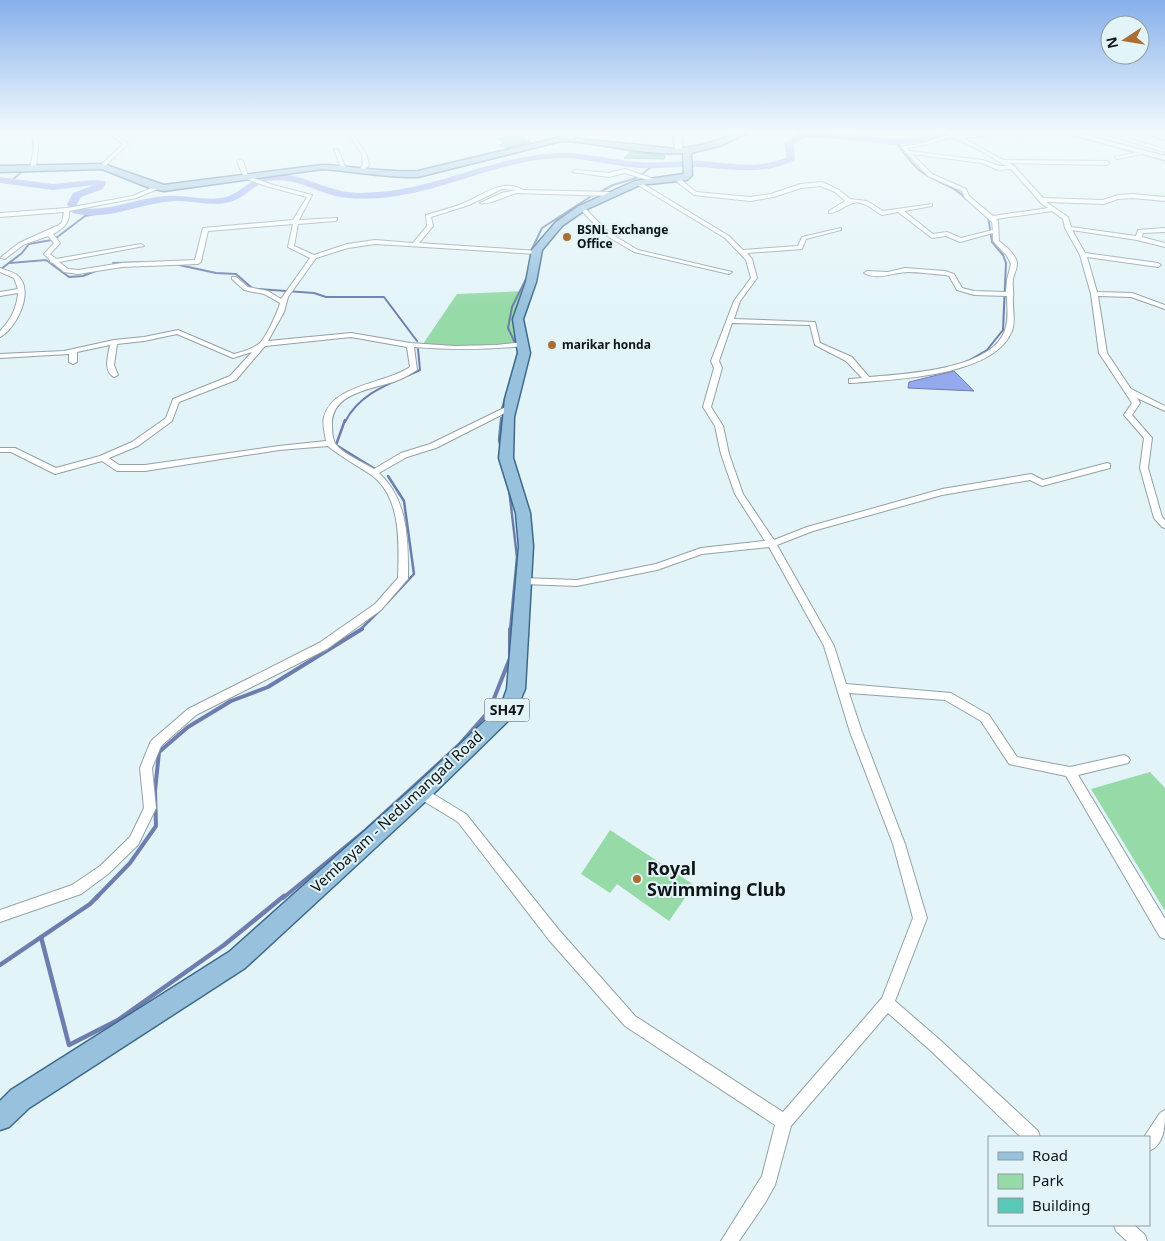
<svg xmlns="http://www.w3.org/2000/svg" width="1165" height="1241" font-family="'Noto Sans',sans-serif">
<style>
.green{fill:#96daa8}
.water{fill:#95a9ef;stroke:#6d7dae}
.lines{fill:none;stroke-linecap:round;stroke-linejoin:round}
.stream-far3{stroke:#6d7dae;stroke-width:2}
.stream-far2{stroke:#6d7dae;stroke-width:2.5}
.stream-far1{stroke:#6d7dae;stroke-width:4}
.stream{stroke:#6d7dae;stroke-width:4.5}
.river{fill:#95a9ef;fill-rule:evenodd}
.building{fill:#59c8b7;stroke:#6d7c79}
.street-casing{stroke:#92a1a5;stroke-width:2}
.secondary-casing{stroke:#92a1a5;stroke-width:3}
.primary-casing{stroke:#3c6a8a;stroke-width:3}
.street{fill:#fff;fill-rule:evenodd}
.secondary{fill:#fff;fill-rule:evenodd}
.primary{fill:#98c1de;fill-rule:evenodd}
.poi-dot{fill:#ab6d32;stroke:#e3f4f8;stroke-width:2}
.labels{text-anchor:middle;stroke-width:4;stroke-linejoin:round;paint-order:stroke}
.far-poi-label{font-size:12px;font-weight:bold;fill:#0f1516;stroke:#e3f4f8;text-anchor:start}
.shield{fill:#e3f4f8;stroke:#4f585a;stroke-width:1}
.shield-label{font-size:14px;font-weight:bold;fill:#0f1516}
.street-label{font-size:15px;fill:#0f1516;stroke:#e3f4f8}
.near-poi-label{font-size:18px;font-weight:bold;fill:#0f1516;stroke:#e3f4f8;text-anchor:start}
</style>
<rect width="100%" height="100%" fill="#e3f4f8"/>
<path class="green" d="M524 291 518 320 524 345 465 346 423 344 457 294Z
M1150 772 1165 788V911L1091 789Z
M610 830 694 885 669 921 617 884 610 893 581 874Z"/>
<path class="water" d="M954 371 974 391 908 388 909 382Z"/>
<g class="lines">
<path class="stream-far3" d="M32 133 34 152
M797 133 802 135
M896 142C903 151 910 162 918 169 934 183 954 184 967 200
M642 174 654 165
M11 181 24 170
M598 193 613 185 639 177
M56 238 85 216 94 214
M10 263 46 260 69 277 83 276 98 270
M113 263 154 262
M179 265 216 273 236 274 252 288
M1 269 22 253 29 244 52 240
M258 289 314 293 326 297H384L417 341
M515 343 508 328 512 307 527 277 532 249 542 228 590 197
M968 361 987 350 1003 330 1006 263 1003 255 992 242 988 216
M502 408 508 389
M345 422C360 392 392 383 420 370L418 349
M501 422V418"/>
<path class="stream-far2" d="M345 420 336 445 375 469
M501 420 499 440 501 448
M509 489 517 557 510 630
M386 604 414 574 404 501 388 476
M360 630 382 608"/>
<path class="stream-far1" d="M96 898 130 863 156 826 155 791 159 752 188 727 231 701 268 687 362 629
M283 898 366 830 459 745 489 711 510 658V629"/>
<path class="stream" d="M41 937 69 1045 118 1020 224 945 284 896
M0 965 90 904 98 896"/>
<path class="river" d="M800 133H832L896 139 953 133 926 142 896 145 818 137 804 138 794 144 795 160C764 176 733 169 699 167 679 166 659 169 639 168 612 166 587 158 560 158 498 160 442 193 380 198 365 199 349 199 335 196 312 190 294 177 269 181 255 183 245 198 230 202 211 207 193 200 174 201 140 203 107 222 73 213L67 204 73 193 94 185 53 190 0 183V177L53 184 93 180 105 181 106 183 103 189 81 197 77 204 80 208C110 212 136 198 166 196 185 194 207 202 226 197 242 192 252 177 269 175 295 171 313 184 338 190 351 194 366 193 379 192 441 187 497 155 559 153 586 152 612 160 638 162 659 164 681 160 702 161 731 163 760 170 787 157L784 143Z"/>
</g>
<path class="building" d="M522 136 530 142 507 148 499 145 505 143 498 138Z
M631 152 665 155 664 159 624 158Z"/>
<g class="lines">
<defs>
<path id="street" d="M33 133H37L38 147 36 168 33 170 30 168 34 147Z
M109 133H114L128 144 103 168 101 165 123 144Z
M348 133H352L366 154 369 165 363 171 358 170 363 165 362 154Z
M564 133H569L575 139 571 140Z
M946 133H951L959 136 996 133 994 135 963 138 1003 160 1107 161 1110 163 1107 165 1008 163 1014 166 1043 198 1103 200 1118 195 1133 194 1165 197V201L1133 198 1118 199 1104 204 1046 202 1068 217 1071 227 1136 236 1138 230 1165 228V232L1143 233 1142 237 1165 243V247L1137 240 1072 230 1085 253 1158 263 1161 265 1158 267 1087 257 1097 292 1132 293 1165 305V309L1131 297 1098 296 1107 353 1131 389 1165 406V411L1137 398 1140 403 1132 415 1152 438 1148 468 1162 517 1165 520V528L1162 527 1154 518 1140 468 1144 438 1124 415 1132 403 1099 353 1091 294 1080 255 1065 228 1063 219 1052 211 996 219 998 221 999 241C1005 246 1017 255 1017 264 1017 269 1014 274 1013 279 1012 286 1014 292 1013 297 1012 308 1016 320 1012 331 994 377 894 379 852 383H849V379L862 378 846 361 815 345 810 325 732 323 719 361 722 368 711 407 723 426 729 454 743 494 774 540 807 527 942 489 1031 474 1043 480 1107 463 1110 464V468L1042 486 1030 480 942 495 813 531 777 545 834 646 846 684 951 693 989 715 1017 757 1070 767 1124 755 1128 757 1130 760 1128 763 1078 775 1165 919V939L1160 937 1066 776 1009 764 981 721 945 700 849 693 862 732 905 844 927 918 895 1001 940 1040 1038 1131 1040 1137H1021L930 1050 888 1013 791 1126 775 1185 765 1203 739 1241H721L762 1176 775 1125 625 1026 549 940 458 822 417 797 415 793 417 789 421 788 425 789 466 814 559 930 635 1016 783 1112 882 998 913 918 893 844 850 732 824 646 769 547 702 554 657 570 577 586 523 584 518 581 523 578 577 580 656 564 701 548 765 541 735 494 721 454 715 426 703 407 714 368 711 361 734 301 751 278 746 260 725 238 636 184V182H640L729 236 743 250 798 246 802 237 841 228V230L806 239 802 249 747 253 752 259 757 278 740 301 734 319 815 322 820 343 852 357 869 377C904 374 992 370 1005 330 1009 319 1007 307 1007 296L974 295 957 290 949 276 945 275C932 274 920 272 908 272 894 272 877 281 864 273L867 271 888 272 905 268 945 271 954 274 962 288 974 291 1006 292 1007 280 1011 264 1007 256 993 241V233L960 242 946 236 932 238 898 212 882 215C876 212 870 206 864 204 849 198 842 213 829 213V211L845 201 835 192 821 186 801 188 774 197 750 201 694 195 675 180 680 179 696 192 750 197 771 194 800 184 822 182 839 190 850 199 867 201 883 211 932 204V206L904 211 933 234 947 232 961 238 993 230 992 222 965 198 962 191 928 176 901 147 923 143 948 135ZM952 137 978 149 1006 166H999L983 160 909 151 907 148 924 145ZM912 154 982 163 998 170 1011 169 1042 204 1048 208 993 216 969 196 966 189 932 174Z
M1017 133H1022L1024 135 1020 136Z
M1101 133H1107L1165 149V152Z
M1142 133H1148L1165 137V140Z
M334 149 338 150 346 169 341 168Z
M1144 151 1146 153 1117 159 1114 157Z
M240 159 243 161 248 176 270 184 312 195 299 220 337 218V220L335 221 298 224 294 246 314 255 347 244 375 240 413 243 427 226 426 215C439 211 452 208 464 203 484 195 502 178 523 190L610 192 613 194 610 196 517 193C508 195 487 206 480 203L502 193 516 190 502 189 469 205 431 217 433 226 419 243 539 251V253L537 254 375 244 348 248 316 258 288 297 284 312 268 341 351 333 410 343 455 346 496 345 524 342 528 344 524 346C487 350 451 350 414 347L417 370C410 374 404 378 396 381 374 389 331 392 332 425 332 430 332 436 334 441 337 451 364 463 374 469L401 453 430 444 506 407H509L513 409 436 448 407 457 379 473C409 501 408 541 408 579L406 581 381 610 327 649 196 715 161 746 152 768 156 808 138 845 108 874 81 894 0 922V910L72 885 100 866 130 837 144 808 140 768 150 743 152 740 188 709 319 643 375 604 398 578C399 544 402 496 370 474 355 464 341 457 328 446L279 450 145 471H117L102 461 55 474 11 452H0V448H15L56 468 100 456 132 442 166 418 173 399 230 376 252 352 233 358 177 334 144 341 117 344 114 365 118 375 114 377C103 371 108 356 110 345L77 352V362L73 364 69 362V354L0 358V354L64 351 114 340 144 337 178 330 234 354C242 352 254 348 260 343 266 337 278 312 280 303L264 294 244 290 232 279V277H236L248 287 268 291 281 299 310 258 288 247 293 224 208 231 201 262 198 264 122 267 78 274 64 272 53 263 50 262V260L44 254 54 243 48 236 23 245 5 259 0 258 19 243 59 225 62 222 64 212 0 217V213L67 208 133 196 158 185 160 186V188L136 198 69 211C70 223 63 229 53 234L60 243 50 254 56 259 141 244 144 246 59 262 68 269 78 270 122 263 195 260 203 228 293 220 307 197 266 186 244 178 237 161ZM351 337 407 347 410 367C385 384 333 384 324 417 322 425 325 433 326 441L279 446 145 465H119L109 458 138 446 172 421 179 402 236 380 265 346Z
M625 169 660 181 657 183 625 173 609 177 572 172 575 170 609 173Z
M580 207H584L608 232 638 250 732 272 729 274 634 252 604 234 580 209Z
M0 268C5 270 14 272 18 276 35 291 16 329 0 337V331C10 321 17 308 18 293L0 296V292L18 289 14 278 0 272Z
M1165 1110C1165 1126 1165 1144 1149 1151V1137H1144L1160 1113Z
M1114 1225H1134L1145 1235 1147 1241H1127L1116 1231Z"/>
<path id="secondary" d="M674 133H682V153L675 151Z
M1066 133H1077L1165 156V160Z"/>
<path id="primary" d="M738 133H748L722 145 691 153 692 175 687 180 640 185 585 210 562 226 542 250 536 282 523 319 530 353 514 417 513 458 530 513 533 546 525 689 514 715 428 799 245 968 29 1108 9 1127 0 1130V1101L11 1090 229 952 414 787 501 706 507 689 519 546 516 513 499 458 505 399 518 353 513 319 526 282 532 250 556 222 579 206 635 181 684 174 683 153C642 156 602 142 561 141L418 177C386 178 354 171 322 169L164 191 150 188 102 169 0 172V166L103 164 164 185 322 165C354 166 386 173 418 171L561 137 676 149 703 145Z"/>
</defs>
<use href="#street" class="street-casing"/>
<use href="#secondary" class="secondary-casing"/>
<use href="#primary" class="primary-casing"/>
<use href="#street" class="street"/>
<use href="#secondary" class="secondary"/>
<use href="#primary" class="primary"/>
</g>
<linearGradient id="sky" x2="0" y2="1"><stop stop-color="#87b0eb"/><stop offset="0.43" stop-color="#f2fafc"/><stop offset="1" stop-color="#f2fafc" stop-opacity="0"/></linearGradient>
<rect width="1165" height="307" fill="url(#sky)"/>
<g class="poi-dot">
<circle cx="567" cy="237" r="5"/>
<circle cx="552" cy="345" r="5"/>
<circle cx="637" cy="879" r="5"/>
</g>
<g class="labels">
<g class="far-poi-label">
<text x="577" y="234">BSNL Exchange<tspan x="577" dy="14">Office</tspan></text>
<text x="562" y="349">marikar honda</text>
</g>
<rect class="shield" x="484.5" y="698.5" width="45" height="23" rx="4"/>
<g class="shield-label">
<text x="507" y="715">SH47</text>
</g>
<g class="street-label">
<text transform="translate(397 812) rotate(-43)" y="5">Vembayam - Nedumangad Road</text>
</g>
<g class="near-poi-label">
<text x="647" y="875">Royal<tspan x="647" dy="21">Swimming Club</tspan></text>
</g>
</g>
<rect x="988" y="1136" width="162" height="90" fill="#e3f4f8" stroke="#8e9b9e"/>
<rect x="998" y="1152" width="25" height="8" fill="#98c1de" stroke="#8e9b9e"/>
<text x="1032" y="1161" font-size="15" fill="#0f1516">Road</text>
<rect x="998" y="1174" width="25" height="15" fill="#96daa8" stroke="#8e9b9e"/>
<text x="1032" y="1186" font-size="15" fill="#0f1516">Park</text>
<rect x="998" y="1198" width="25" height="15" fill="#59c8b7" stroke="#8e9b9e"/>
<text x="1032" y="1211" font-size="15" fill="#0f1516">Building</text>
<g transform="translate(1125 40) rotate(258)"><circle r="24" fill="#e3f4f8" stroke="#8e9b9e"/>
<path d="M0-4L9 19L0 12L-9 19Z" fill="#ab6d32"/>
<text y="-8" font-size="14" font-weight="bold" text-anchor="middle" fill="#0f1516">N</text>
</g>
</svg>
